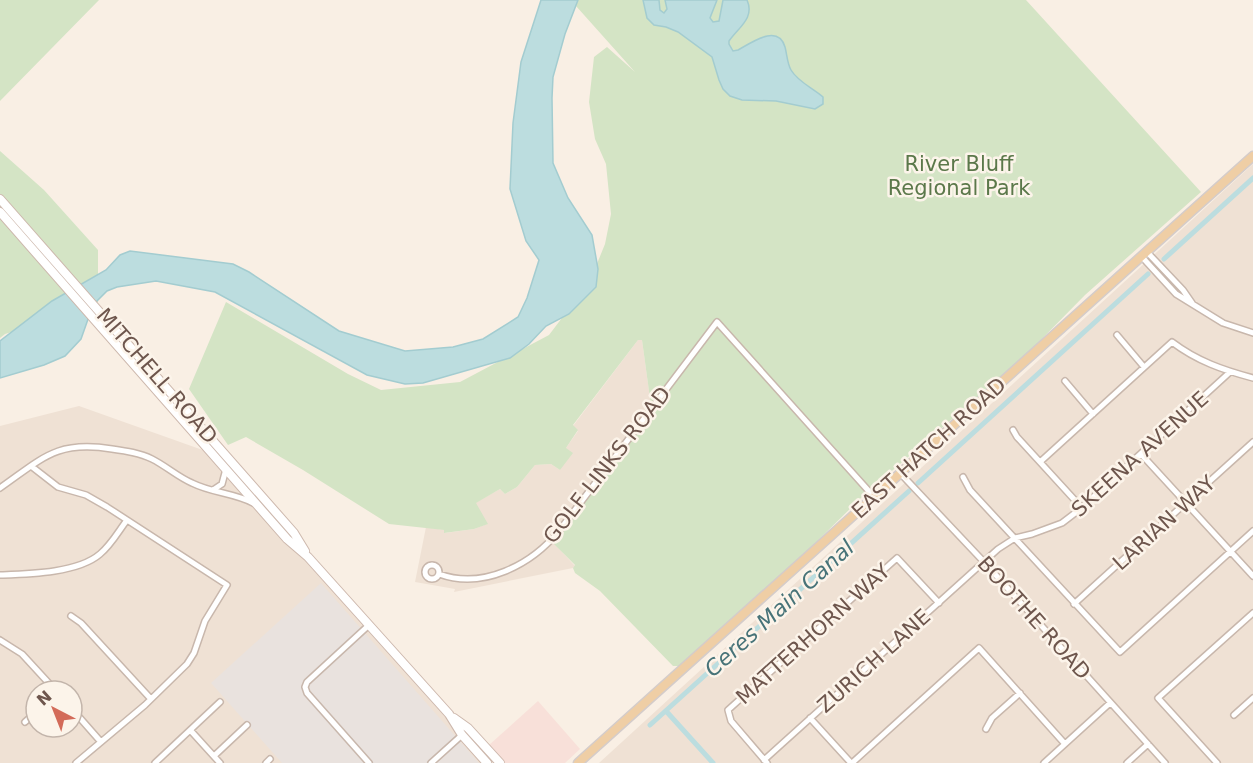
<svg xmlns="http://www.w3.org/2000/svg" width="1253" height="763" font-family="'DejaVu Sans',sans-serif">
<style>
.residential{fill:#efe1d4;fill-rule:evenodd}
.commercial{fill:#f8e0d9}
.industrial{fill:#e9e2de}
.green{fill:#d4e4c5}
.water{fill:#bcdddf;stroke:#a3ccd0;stroke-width:1.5}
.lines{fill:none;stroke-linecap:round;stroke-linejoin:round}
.canal{stroke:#bcdddf;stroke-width:5}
.street-casing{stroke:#c8b7ac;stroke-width:8}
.secondary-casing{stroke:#cdb8ad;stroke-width:10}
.primary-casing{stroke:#d4ccca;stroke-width:11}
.street{stroke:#fff;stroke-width:5}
.secondary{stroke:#fff;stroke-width:8}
.primary{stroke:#efcea5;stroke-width:8}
.labels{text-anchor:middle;stroke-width:5;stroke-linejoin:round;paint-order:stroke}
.park-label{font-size:21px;fill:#5b784a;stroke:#fcf4ea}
.street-label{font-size:21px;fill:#6e564d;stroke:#fcf4ea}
.water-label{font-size:22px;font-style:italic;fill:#477378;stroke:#fcf4ea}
</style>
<rect width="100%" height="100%" fill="#f9efe4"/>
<path class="residential" d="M1253 164V763H599Z
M638 340H642L652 413 553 542 575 566 573 568 454 592 455 589 415 582 426 527 444 530 445 533 474 529 487 524 475 503 500 489 505 494 517 487 535 465 551 464 560 470 566 448 578 431 573 426Z
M79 406 211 453 493 763H0V426ZM36 691H72V727H36Z"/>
<path class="commercial" d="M538 701 580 749 565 763H505L489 745Z"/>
<path class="industrial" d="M321 583 479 763H282L211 683Z"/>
<path class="green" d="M0 0H99L0 101Z
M578 0H1026L1201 192 1085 295 1024 357 864 495 789 569 684 666H673L600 591 575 573 573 568 575 565 552 542 652 413 642 340H638L573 425 578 430 566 448 573 453 560 470 551 464 535 465 517 487 505 494 500 489 476 503 488 524 474 529 444 533V530L389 524 303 470 246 437 228 445 189 389 226 302 348 374 381 390 460 382 549 335 590 281 605 244 611 214 606 164 595 139 589 102 594 57 607 47 635 72 576 6Z
M0 151 44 190 98 250V302L45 322 5 334 0 338Z"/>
<path class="water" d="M541 0H578L565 34 553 77 552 98 553 163 568 198 592 235 598 269 596 287 569 314 546 326 529 344 510 358 423 383 405 384 367 375 215 292 156 281 117 287 107 291 93 305 81 339 65 356 44 365 0 378V341L52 301 106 270 120 255 130 251 233 264 249 272 339 331 405 351 453 347 483 339 518 317 527 298 539 260 526 241 510 189 513 123 521 62Z
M643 0H659L660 10 664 13 667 9 665 0H717L710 18 713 22 719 21 723 0H747C755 18 739 27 729 41V44L733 51 738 50C751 43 778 23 785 47 787 54 787 63 791 70 798 82 813 88 823 97V104L815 109 776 101 742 100 730 96 723 89 719 80 712 57 678 32 666 27 654 25 647 18Z"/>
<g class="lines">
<path class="canal" d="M1164 259 1253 178
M918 483 1148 274
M666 711 713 763
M650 725 909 491"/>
<defs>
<path id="street" d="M1147 252 1183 290 1192 303
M1142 257 1176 294 1223 323 1253 333
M1117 335 1144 367
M1065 381 1093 414
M1013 430 1017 437 1082 508
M1141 454 1253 576
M1040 462 1172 342C1197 361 1223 370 1253 378
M31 466 58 487 86 495 107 507 227 585 205 621 194 653 187 664 145 705 76 763
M901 474 984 562 1165 763
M963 477 970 490 1120 652 1253 531
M0 488C43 458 57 440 112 449 126 451 140 453 152 459 166 466 178 477 192 483 212 493 234 493 253 503
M213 490 222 484 226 469
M425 572a7 7 0 1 1 14 0a7 7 0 1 1-14 0Z
M439 574C483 590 531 565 559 531L717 322 875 498
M0 575C29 574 78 573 100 554 111 545 118 532 127 520
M1074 604 1253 442
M71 616 81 623 150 698
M0 640 22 654 56 691
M72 709 101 742
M1234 715 1253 698
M810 718 851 763
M25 722 36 712
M986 729 992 718 1020 693
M191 731 220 763
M214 756 247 725
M764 760 998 549 1015 538 1032 534 1062 523 1079 510 1230 372
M155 763 220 702
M266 763 270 759
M369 763 307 693 305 687 307 682 369 625
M431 763 462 735
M767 763 731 721 728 710 897 558 939 603
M852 763 979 648 1065 744
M1044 763 1110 703
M1127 763 1148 744
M1217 763 1158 698 1253 613"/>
<path id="secondary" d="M0 199 294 533 305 551
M0 212 287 539 308 557 449 714 462 735 487 763
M454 718 468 728 500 763"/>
<path id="primary" d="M578 763 1253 156"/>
</defs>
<use href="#street" class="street-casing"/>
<use href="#secondary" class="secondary-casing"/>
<use href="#primary" class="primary-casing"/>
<use href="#street" class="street"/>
<use href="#secondary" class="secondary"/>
<use href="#primary" class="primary"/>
</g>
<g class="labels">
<g class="park-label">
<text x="959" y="171">River Bluff<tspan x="959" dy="24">Regional Park</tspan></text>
</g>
<g class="street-label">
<text transform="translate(157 376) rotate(49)" y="7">MITCHELL ROAD</text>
<text transform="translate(929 448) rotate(-42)" y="7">EAST HATCH ROAD</text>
<text transform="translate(1140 454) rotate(-42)" y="7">SKEENA AVENUE</text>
<text transform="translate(607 465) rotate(-52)" y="7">GOLF LINKS ROAD</text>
<text transform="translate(1164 523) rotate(-42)" y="7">LARIAN WAY</text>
<text transform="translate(1034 618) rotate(48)" y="7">BOOTHE ROAD</text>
<text transform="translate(813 634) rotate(-42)" y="7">MATTERHORN WAY</text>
<text transform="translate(874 661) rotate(-42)" y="7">ZURICH LANE</text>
</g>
<g class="water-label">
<text transform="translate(779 608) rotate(-42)" y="8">Ceres Main Canal</text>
</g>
</g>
<g transform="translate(54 709) rotate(318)"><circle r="28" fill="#fcf4ea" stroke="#c3b5ab" stroke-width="1.5"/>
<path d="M0-4.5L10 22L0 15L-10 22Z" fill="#d36b59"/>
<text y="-9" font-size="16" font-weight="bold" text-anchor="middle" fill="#6e564d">N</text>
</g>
</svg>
